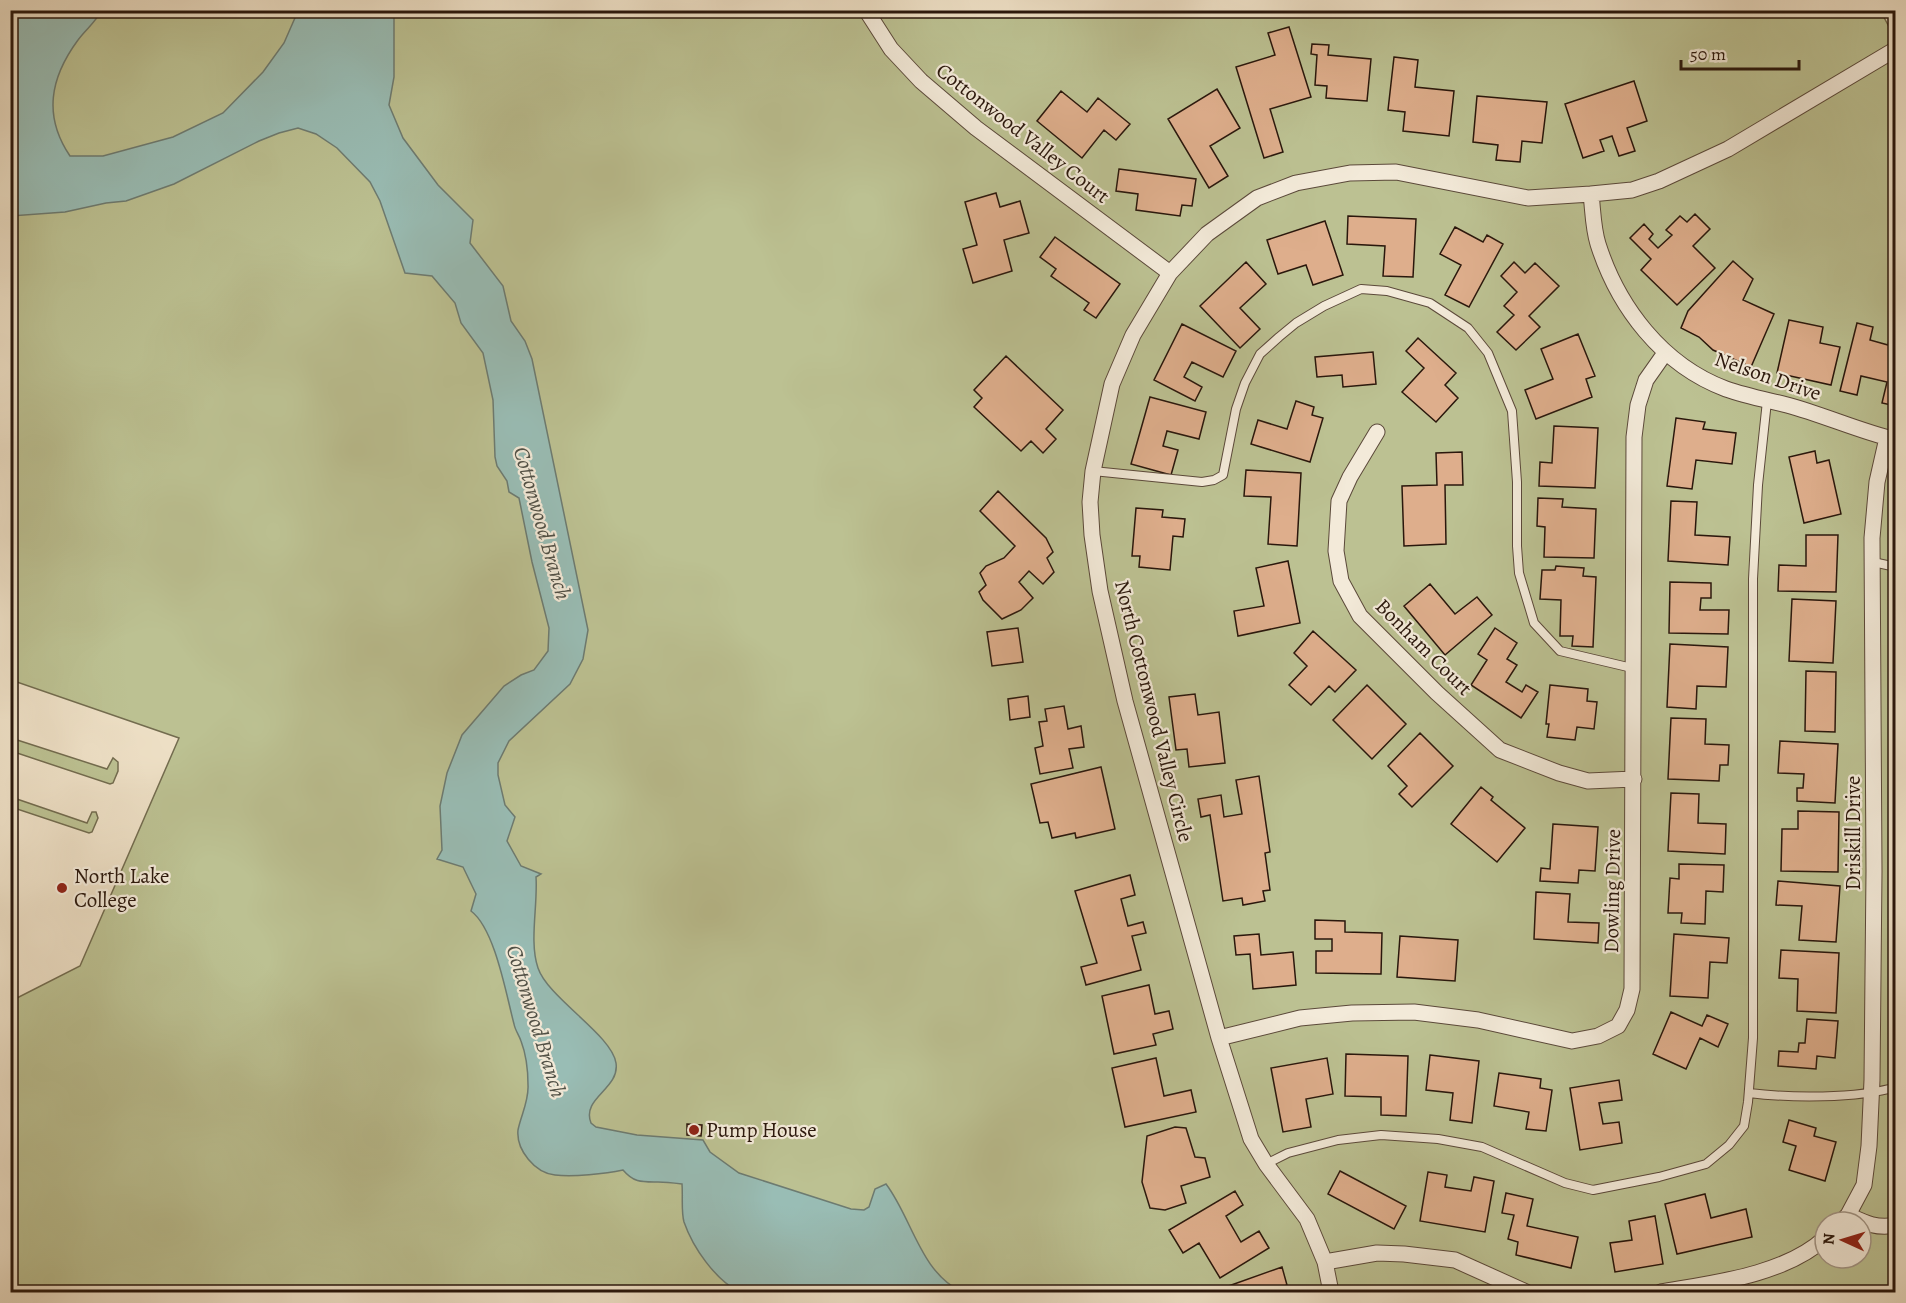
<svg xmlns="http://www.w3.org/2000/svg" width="1906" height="1303" font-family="Alegreya,serif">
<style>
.green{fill:#bcc192;stroke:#736c4f;stroke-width:1.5;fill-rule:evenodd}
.water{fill:#99bdb5;stroke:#6d7b71;stroke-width:1.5}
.building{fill:#deae8c;stroke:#2a170c;stroke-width:1.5}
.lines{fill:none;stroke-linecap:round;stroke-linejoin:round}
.service-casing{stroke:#5b493a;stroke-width:10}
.minor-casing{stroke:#5b493a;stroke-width:17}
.service{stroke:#f3ead9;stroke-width:8}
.minor{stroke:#f3ead9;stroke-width:15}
.poi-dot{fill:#8f2418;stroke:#f3ead9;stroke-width:2}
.labels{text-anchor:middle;stroke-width:4.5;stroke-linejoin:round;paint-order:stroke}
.street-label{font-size:21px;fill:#2a170c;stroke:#f3ead9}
.poi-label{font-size:21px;fill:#2a170c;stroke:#f3ead9;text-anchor:start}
.water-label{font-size:22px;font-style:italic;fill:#515147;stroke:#f3ead9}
</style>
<rect width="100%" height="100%" fill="#eddfc5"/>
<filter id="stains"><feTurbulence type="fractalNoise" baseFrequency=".00333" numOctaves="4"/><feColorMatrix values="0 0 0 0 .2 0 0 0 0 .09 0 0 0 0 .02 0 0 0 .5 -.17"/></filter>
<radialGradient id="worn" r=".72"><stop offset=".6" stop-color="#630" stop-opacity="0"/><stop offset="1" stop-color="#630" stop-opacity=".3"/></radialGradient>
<path class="green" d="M1880 10 1895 38V1292H11V1001L80 966 179 738 11 680V11ZM1825 1222H1861V1258H1825Z
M11 738 107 769 113 758 118 762V771L113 783 110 784 11 751Z
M11 797 87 823 92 812H96L98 818 92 832 89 833 11 807Z"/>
<path class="water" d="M10 11H101C96 22 85 30 78 40 50 78 43 116 70 156H103L173 137 223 113 263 72 284 43 298 11H394V77L389 105 403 138 438 185 473 220 470 243 503 286 511 321 525 341 532 359 588 630 583 659 570 684 509 741 498 763V775L505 805 515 817 507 841 521 866 541 874 536 877C538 905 529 942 538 968 548 998 612 1035 616 1063 620 1089 581 1098 591 1123L596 1127 637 1135 703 1140 710 1152 739 1173 851 1209 864 1210 869 1207 875 1189 886 1184C912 1218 920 1272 962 1292H739C715 1279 693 1248 684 1222 681 1211 683 1196 682 1184 674 1183 666 1182 658 1182 642 1182 634 1183 623 1170 605 1174 573 1177 555 1175 535 1173 516 1150 518 1130 521 1115 529 1101 528 1085 528 1071 526 1054 521 1041 519 1035 515 1030 514 1024 506 994 495 929 471 911L476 894 463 867 437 859 442 850 440 806 447 773 462 735 504 686 521 675 534 670 548 651 549 628 532 562 519 498 509 492 507 481 497 466 495 457 493 400 483 353 461 323 455 303 432 276 405 273 380 201 370 182 337 148 316 134 298 128 279 133 259 141 174 184 126 201 106 203 65 212 11 216Z"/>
<path class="building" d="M1289 27 1311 97 1270 109 1283 152 1264 158 1236 67 1275 55 1268 33Z
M1312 44 1329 45 1328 55 1371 59 1367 101 1326 98 1327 86 1315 85 1317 55 1311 54Z
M1394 57 1418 60 1415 87 1454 91 1449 136 1403 131 1405 112 1388 110Z
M1634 81 1647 121 1627 128 1635 151 1619 156 1612 136 1600 140 1604 151 1583 158 1565 104Z
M1217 89 1240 128 1210 146 1228 176 1209 188 1168 119Z
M1061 91 1087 112 1098 98 1130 124 1116 140 1104 130 1082 158 1037 121Z
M1477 96 1547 102 1542 143 1522 141 1520 162 1496 160 1498 145 1473 142Z
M1119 169 1196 179 1192 206 1182 205 1180 216 1136 210 1138 194 1116 191Z
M996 193 1000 207 1020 201 1029 233 1004 240 1012 271 973 283 963 249 977 245 965 202Z
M1695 214 1710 229 1693 246 1715 268 1677 305 1641 270 1651 259 1630 238 1644 224 1653 234 1649 239 1658 248 1672 235 1666 230 1680 216 1687 222Z
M1348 216 1416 219 1413 277 1383 276 1385 246 1347 244Z
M1325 221 1343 275 1313 285 1306 265 1278 274 1267 240Z
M1455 227 1483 242 1487 235 1503 244 1469 307 1445 295 1461 265 1440 254Z
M1055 237 1120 284 1096 318 1084 310 1089 303 1051 276 1056 269 1040 257Z
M1733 261 1753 279 1743 300 1774 314 1751 367 1713 350 1699 337 1681 328 1688 311Z
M1246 262 1266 284 1240 308 1260 329 1240 348 1200 306Z
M1514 262 1525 273 1535 263 1559 286 1529 316 1540 327 1516 350 1497 332 1514 315 1504 306 1517 292 1501 276Z
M1789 320 1823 327 1820 343 1840 347 1831 385 1777 373Z
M1857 323 1873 327 1870 340 1888 345 1892 329 1896 330V406L1882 403 1887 382 1861 376 1857 395 1840 391Z
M1182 324 1236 351 1223 377 1192 362 1184 377 1202 387 1195 401 1154 380Z
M1578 334 1595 376 1586 379 1592 397 1536 419 1525 390 1553 379 1541 349Z
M1418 338 1456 373 1445 385 1458 398 1436 422 1402 392 1424 368 1406 351Z
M1373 352 1376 384 1343 387 1342 375 1317 377 1315 357Z
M1006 356 1063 410 1046 429 1056 439 1043 453 1031 441 1021 451 974 407 982 398 974 390Z
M1150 397 1206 412 1199 439 1167 431 1163 446 1178 450 1171 475 1131 464Z
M1296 401 1314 407 1312 415 1323 418 1310 462 1251 444 1258 420 1287 429Z
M1676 418 1705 422 1703 429 1736 433 1732 464 1696 460 1692 489 1667 486Z
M1554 426 1598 428 1595 488 1539 486 1540 462 1552 463Z
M1815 451 1817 463 1829 460 1841 514 1804 523 1789 457Z
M1462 452 1463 485H1445L1446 544 1404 546 1402 486 1437 485 1436 453Z
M1246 470 1301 473 1297 546 1268 544 1271 497 1244 496Z
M998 491 1046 538 1053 552 1047 558 1054 572 1043 584 1029 571 1019 582 1033 598 1021 610 1002 619 983 600 979 592 986 585 980 573 986 566 1004 558 1015 546 980 511Z
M1538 498 1563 499 1562 507 1596 509 1594 558 1544 557 1545 527 1537 526Z
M1671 501 1697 502 1695 535 1730 537 1728 565 1668 561Z
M1136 508 1163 510 1162 517 1185 519 1183 537 1173 536 1170 570 1139 567 1140 556H1132Z
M1806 535H1838L1836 592 1778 591 1779 565 1806 566Z
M1288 561 1300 623 1238 636 1234 611 1264 606 1256 568Z
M1556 566 1584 568 1583 576 1596 577 1593 647 1572 646 1573 636H1560L1561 600 1540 599 1542 570H1555Z
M1670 582 1711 583V598H1701L1700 610H1729L1728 634 1669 633Z
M1430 584 1455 614 1477 597 1492 615 1445 655 1404 606Z
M1792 599 1836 601 1833 663 1789 661Z
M1018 628 1023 662 992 666 987 632Z
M1495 628 1517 643 1507 659 1517 665 1506 682 1522 692 1526 685 1538 692 1521 718 1471 685 1487 660 1478 654Z
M1313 631 1356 670 1335 692 1329 686 1311 705 1289 685 1307 666 1294 653Z
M1670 644 1728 647 1726 687 1697 686 1696 709 1667 707Z
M1806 671 1836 672 1835 732 1805 731Z
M1367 685 1406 724 1372 759 1333 720Z
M1550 685 1588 689 1587 701 1597 702 1594 729 1577 727 1575 740 1547 737 1549 724H1546Z
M1195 694 1198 715 1219 712 1225 763 1189 767 1187 749 1176 750 1169 697Z
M1028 696 1030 717 1010 720 1008 699Z
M1064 706 1068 729 1081 726 1084 747 1069 749 1073 768 1040 774 1035 748 1043 746 1039 722 1047 721 1045 709Z
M1671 718 1706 719 1705 744 1729 745 1728 765H1720L1719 781 1668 779Z
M1420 733 1453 766 1412 807 1399 794 1407 786 1388 766Z
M1780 741 1838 744 1835 803 1797 801V788H1803L1804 774 1778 773Z
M1101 767 1115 829 1076 838 1075 833 1052 838 1048 822 1040 823 1031 784Z
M1259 776 1270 852 1265 853 1270 890 1263 891 1265 901 1243 905 1242 898 1223 901 1210 815 1201 817 1198 799 1221 795 1224 817 1242 814 1236 780Z
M1481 787 1493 797 1491 800 1525 828 1497 862 1451 824Z
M1671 793 1699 794 1698 823 1726 824 1725 854 1668 851Z
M1798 811 1839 812 1838 872 1781 871 1782 829H1798Z
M1553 824 1598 827 1595 871 1579 870 1578 883 1540 881 1541 868 1550 869Z
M1679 864 1724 865 1723 892 1706 891 1705 924 1681 923 1682 913H1668L1670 878 1679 879Z
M1130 875 1135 895 1121 899 1128 926 1143 922 1146 933 1132 936 1141 970 1086 985 1081 967 1097 963 1075 891Z
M1778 881 1840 886 1836 942 1799 940 1802 906 1776 905Z
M1536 892 1570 894 1568 922 1599 923 1598 943 1534 939Z
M1315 920 1345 921V932L1382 933 1381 974 1316 973V951H1332V939H1315Z
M1259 934 1261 955 1293 952 1296 985 1253 989 1250 954 1236 955 1234 936Z
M1674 934 1729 938 1727 963 1710 962 1708 998 1670 996Z
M1400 936 1458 940 1455 981 1397 977Z
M1781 950 1839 953 1836 1013 1797 1011 1798 979 1779 978Z
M1149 985 1155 1014 1169 1011 1173 1029 1153 1034 1156 1045 1114 1054 1102 996Z
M1671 1012 1702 1026 1707 1015 1728 1024 1718 1047 1700 1038 1686 1069 1653 1054Z
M1807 1019 1838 1021 1835 1058 1817 1056 1816 1069 1778 1066 1779 1051 1798 1052 1799 1043H1805Z
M1346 1054 1408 1056 1406 1116 1381 1115V1097L1345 1096Z
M1430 1055 1479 1061 1472 1123 1450 1120 1453 1093 1426 1090Z
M1156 1058 1164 1096 1191 1090 1196 1112 1125 1127 1112 1068Z
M1327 1058 1333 1094 1306 1099 1311 1127 1283 1132 1271 1068Z
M1499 1073 1541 1079 1540 1088 1552 1090 1546 1131 1526 1129 1529 1112 1494 1106Z
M1619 1080 1622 1100 1599 1103 1603 1124 1619 1122 1622 1143 1580 1150 1570 1088Z
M1789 1120 1816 1128 1814 1136 1836 1142 1825 1181 1789 1170 1796 1146 1783 1142Z
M687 1124 702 1125 701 1136 687 1135Z
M1175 1127 1186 1128 1195 1157 1205 1158 1210 1177 1181 1186 1186 1203 1165 1210 1150 1208 1142 1182 1147 1136Z
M1340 1171 1406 1206 1394 1229 1328 1194Z
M1428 1172 1447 1175 1445 1187 1471 1191 1474 1177 1494 1181 1485 1232 1420 1221Z
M1235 1191 1243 1205 1226 1216 1241 1242 1259 1231 1269 1248 1220 1278 1199 1243 1183 1253 1169 1230Z
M1506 1193 1533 1199 1527 1226 1578 1237 1571 1268 1516 1255 1518 1242 1508 1239 1514 1215 1502 1213Z
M1705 1194 1711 1218 1746 1209 1752 1237 1677 1254 1665 1204Z
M1655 1216 1663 1264 1615 1272 1610 1243 1632 1240 1629 1221Z
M1282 1267 1287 1285 1266 1292H1225L1223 1288Z"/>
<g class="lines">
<defs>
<path id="service" d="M1093 471 1202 482 1214 480 1223 475 1236 409 1245 383 1260 354 1279 337 1296 323 1324 306 1361 289 1387 291 1430 303 1468 328 1488 353 1512 411 1517 482V546L1519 573 1534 623 1560 651 1632 668
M1873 562 1896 567
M1749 1093C1790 1098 1856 1099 1896 1087
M1266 1164 1288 1153 1338 1140 1381 1135 1438 1139 1482 1147 1565 1183 1593 1190 1659 1177 1706 1164 1729 1145 1744 1126 1748 1102 1753 1038V579L1758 485 1767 401"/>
<path id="minor" d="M866 10 891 49 921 81 976 128 1170 273
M1591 194C1593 211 1593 228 1598 244 1618 307 1662 365 1726 389 1746 396 1767 400 1787 405 1824 415 1859 431 1896 440
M1377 432 1350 477 1339 501 1336 551 1341 581 1360 616 1437 693 1500 750 1559 773 1588 781 1634 779
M1219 1038 1300 1018 1352 1013 1414 1012 1478 1020 1572 1041 1598 1036 1618 1026 1627 1010 1632 989 1634 437 1638 405 1646 380 1665 353
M1848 1215C1865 1223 1877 1229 1896 1225
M1841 1222 1848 1215 1864 1185 1869 1146 1872 1080 1874 871 1872 538 1877 482 1887 438
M1325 1262 1377 1253 1404 1254 1455 1260 1526 1292
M1331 1292 1325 1262 1307 1219 1266 1164 1251 1139 1219 1038 1125 701 1100 591 1092 535 1090 502 1093 471 1112 384 1133 335 1170 273 1207 234 1257 198 1296 183 1350 173 1396 172 1528 198 1591 194 1632 190 1659 181 1728 149 1896 49
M1661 1292C1713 1283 1785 1275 1825 1238"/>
</defs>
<use href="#service" class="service-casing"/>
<use href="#minor" class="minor-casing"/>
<use href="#service" class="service"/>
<use href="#minor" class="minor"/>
</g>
<g class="poi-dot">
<circle cx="62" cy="888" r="6"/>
<circle cx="694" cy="1130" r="6"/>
</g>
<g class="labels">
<g class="street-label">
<text transform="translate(1023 133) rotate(38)" y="7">Cottonwood Valley Court</text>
<text transform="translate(1768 376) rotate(19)" y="7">Nelson Drive</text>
<text transform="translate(1424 647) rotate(45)" y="7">Bonham Court</text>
<text transform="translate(1154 711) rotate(76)" y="7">North Cottonwood Valley Circle</text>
<text transform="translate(1853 833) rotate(-90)" y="7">Driskill Drive</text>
<text transform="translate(1612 891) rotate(-89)" y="7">Dowling Drive</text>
</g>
<g class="poi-label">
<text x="74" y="883">North Lake<tspan x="74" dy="24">College</tspan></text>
<text x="706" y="1137">Pump House</text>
</g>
<g class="water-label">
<text transform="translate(543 523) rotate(74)" y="8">Cottonwood Branch</text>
<text transform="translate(537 1021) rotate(73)" y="8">Cottonwood Branch</text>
</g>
</g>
<rect width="1906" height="1303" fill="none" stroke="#eddfc5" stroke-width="36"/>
<rect x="12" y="12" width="1882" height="1279" fill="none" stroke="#2a170c" stroke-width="3"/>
<rect x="18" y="18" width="1870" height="1267" fill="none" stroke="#2a170c" stroke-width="1.5"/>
<g transform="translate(1843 1240) rotate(274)"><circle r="28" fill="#f3ead9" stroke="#a39687" stroke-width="1.5"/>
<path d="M0-4.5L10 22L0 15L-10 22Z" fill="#8f2418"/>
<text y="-9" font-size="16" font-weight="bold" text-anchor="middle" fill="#2a170c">N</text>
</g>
<path d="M1681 60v9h118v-9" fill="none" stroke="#2a170c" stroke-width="3"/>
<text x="1690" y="60" font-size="18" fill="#2a170c" stroke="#f3ead9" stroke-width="4.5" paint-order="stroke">50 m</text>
<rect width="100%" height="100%" filter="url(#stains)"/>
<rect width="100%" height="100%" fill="url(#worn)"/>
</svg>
